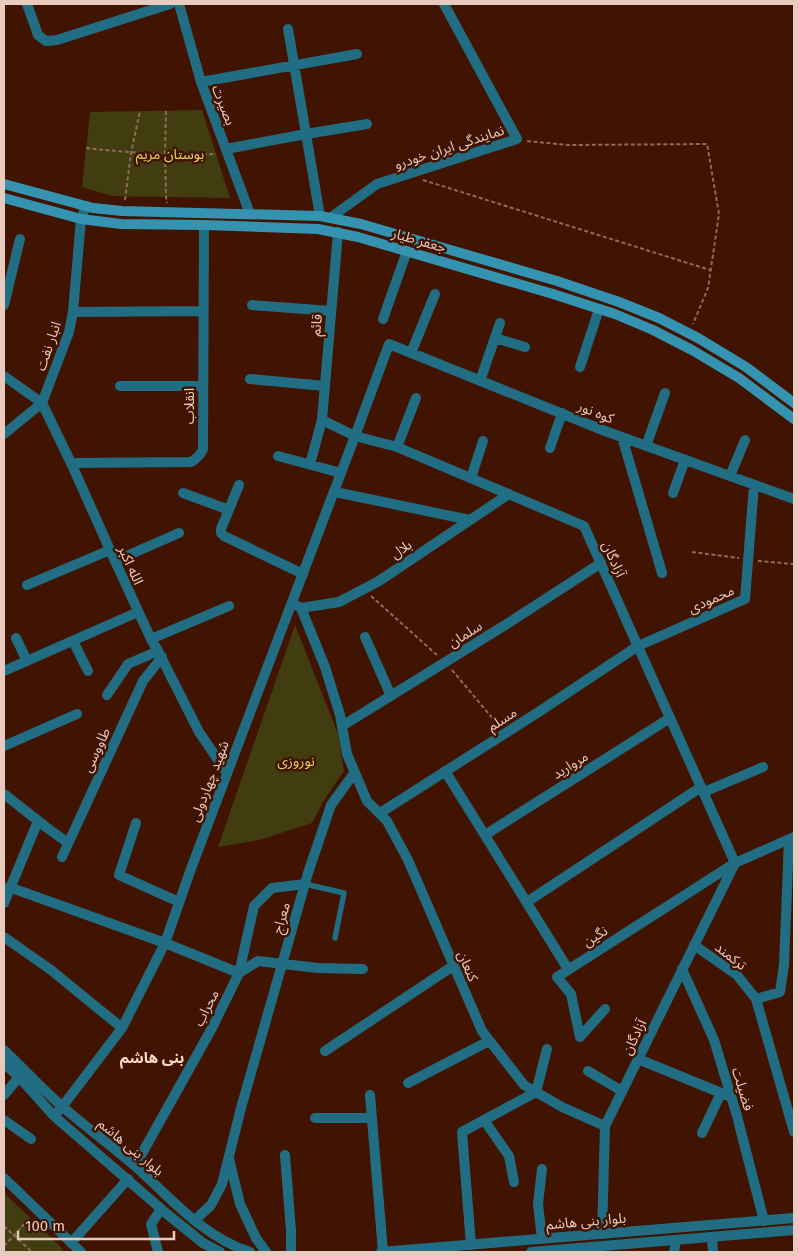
<svg xmlns="http://www.w3.org/2000/svg" width="798" height="1256" font-family="'Fira Sans','Noto Sans Arabic',sans-serif">
<style>
.green{fill:#423d10}
.lines{fill:none;stroke-linecap:round;stroke-linejoin:round}
.path{stroke:#906a5a;stroke-width:2;stroke-dasharray:4 2.5;stroke-linecap:butt}
.service{stroke:#216d83;stroke-width:5.5}
.minor{stroke:#216d83;stroke-width:10}
.tertiary{stroke:#216d83;stroke-width:10}
.secondary{stroke:#3493b0;stroke-width:10}
.labels{text-anchor:middle;stroke-width:5;stroke-linejoin:round;paint-order:stroke}
.street-label{font-size:14px;fill:#e9cabf;stroke:#411401}
.park-label{font-size:14px;fill:#e4d454;stroke:#411401}
.neighbourhood-label{font-size:15px;font-weight:bold;fill:#fdd8ca;stroke:#411401}
</style>
<rect width="100%" height="100%" fill="#411401"/>
<path class="green" d="M202 110 230 198 112 196 82 187 90 112Z
M295 625 338 734 344 771 324 800 312 823 259 840 218 847Z
M4 1193 63 1249 61 1252H4Z"/>
<g class="lines">
<path class="path" d="M166 111 165 154 166 197 167 203
M527 141 568 145 707 144 719 214 708 288 693 324
M86 148C130 153 173 155 216 154
M423 180 710 270
M125 200 131 153 140 111
M692 552 739 558
M758 561 794 564
M371 596 438 656
M452 670 499 726
M4 1226 32 1252
M4 1246 30 1218"/>
<path class="service" d="M305 884 344 893 335 938"/>
<path class="minor" d="M27 4 38 35 46 41 57 40 170 4
M179 4 201 82 250 214
M288 29 320 216
M201 82 357 54
M226 149 306 134 367 124
M330 218 377 184 517 139 444 4
M4 305 20 239
M252 305 331 311
M73 312 203 311
M383 319 407 251
M495 338 525 347
M411 353 435 294
M580 367 599 309
M250 379 325 386
M480 381 500 323
M120 386H203
M355 436 389 344 605 431 794 499
M622 437 662 573
M646 446 665 393
M397 447 416 398
M550 448 562 413
M278 456 341 473
M71 463 191 462C196 459 201 455 203 449L204 225
M310 464 322 420
M730 476 745 440
M471 478 483 441
M239 485 221 529V533L224 536 303 574
M335 492 470 520
M183 493 229 510
M673 493 685 460
M115 561 179 533
M27 585 110 550
M292 603 301 608 325 667 340 715 347 754 367 801 387 821 408 860 482 1031 524 1085 562 1107 605 1126
M301 608 339 602 379 581 509 494
M365 637 391 696
M16 638 27 661
M151 639 229 606
M73 641 88 671
M4 671 138 612
M107 695 128 664 158 651
M342 726 510 622 601 563
M4 746 77 714
M445 771 568 969
M704 792 763 767
M4 794 46 827 68 843
M380 813 537 713 638 646 745 599 754 485
M136 823 119 875 179 902
M485 835 670 718
M62 857 143 681 162 657
M9 887 165 943 239 973 258 961 318 968 363 969
M527 902 701 787
M4 903 38 821
M4 937 51 970 122 1028
M694 945 737 975 756 999 794 1132
M682 969 714 1040 737 1116 764 1221
M756 999 780 992 784 965 789 840
M605 1009 580 1037 571 994 557 977 735 863 794 837
M325 1051 453 966
M638 1059 731 1097
M588 1071 622 1091
M408 1083 489 1041
M4 1095 19 1077
M370 1095 383 1252
M315 1118H372
M4 1120 31 1139
M484 1120 509 1156 514 1182
M702 1133 721 1093
M285 1155 291 1231V1252
M229 1159 240 1204 256 1238 266 1252
M135 1166 212 1028 239 973 254 906 272 888 305 884
M542 1169 538 1204 542 1239
M4 1178 81 1252
M195 1220 211 1205 222 1184 241 1108 308 873 331 805 355 772
M712 1237 713 1252
M71 1243 128 1179
M471 1245 462 1132 536 1092 547 1049
M158 1252 151 1224 161 1209
M674 1252 676 1240"/>
<path class="tertiary" d="M338 232 322 420 355 436 397 447 584 526 735 863 605 1126 602 1234
M4 376 42 403 71 463 115 561 151 639 158 651 199 732 227 773
M4 434 42 403 69 332 73 312 81 219 86 206
M4 1050C24 1069 43 1090 64 1108 87 1128 112 1146 135 1166 170 1197 203 1237 250 1252
M4 1063 19 1077 54 1116 167 1214 203 1243 220 1252
M54 1116 62 1107 122 1028 165 943 192 866 355 436
M381 1252 794 1218
M531 1252 794 1230"/>
<path class="secondary" d="M4 184 93 208 122 211 320 216 361 224 557 281 619 302 659 318 698 338 746 367 794 403
M4 198 81 219 121 224 204 225 318 229 358 237 553 294 615 314 653 330 692 350 739 378 794 419"/>
</g>
<g class="labels">
<g class="street-label">
<text transform="translate(224 105) rotate(69)" y="5">بصیرت</text>
<text transform="translate(449 147) rotate(-18)" y="5">نمایندگی ایران خودرو</text>
<text transform="translate(419 240) rotate(16)" y="5">جعفر طیار</text>
<text transform="translate(316 325) rotate(-85)" y="5">قائم</text>
<text transform="translate(48 346) rotate(-71)" y="5">انبار نفت</text>
<text transform="translate(189 406) rotate(-90)" y="5">انقلاب</text>
<text transform="translate(596 412) rotate(22)" y="5">کوه نور</text>
<text transform="translate(401 549) rotate(-34)" y="5">بلال</text>
<text transform="translate(614 559) rotate(66)" y="5">آزادگان</text>
<text transform="translate(131 565) rotate(66)" y="5">الله اکبر</text>
<text transform="translate(711 599) rotate(-24)" y="5">محمودی</text>
<text transform="translate(465 634) rotate(-32)" y="5">سلمان</text>
<text transform="translate(502 719) rotate(-33)" y="5">مسلم</text>
<text transform="translate(96 750) rotate(-65)" y="5">طاووسی</text>
<text transform="translate(570 765) rotate(-32)" y="5">مروارید</text>
<text transform="translate(209 781) rotate(-69)" y="5">شهید چهاردولی</text>
<text transform="translate(281 918) rotate(-74)" y="5">معراج</text>
<text transform="translate(595 936) rotate(-32)" y="5">نگین</text>
<text transform="translate(731 956) rotate(38)" y="5">ترکمند</text>
<text transform="translate(468 966) rotate(67)" y="5">کنعان</text>
<text transform="translate(206 1008) rotate(-63)" y="5">محراب</text>
<text transform="translate(634 1037) rotate(-64)" y="5">آزادگان</text>
<text transform="translate(743 1089) rotate(73)" y="5">فضیلت</text>
<text transform="translate(131 1147) rotate(40)" y="5">بلوار بنی هاشم</text>
<text transform="translate(586 1221) rotate(-5)" y="5">بلوار بنی هاشم</text>
</g>
<g class="park-label">
<text x="170" y="159">بوستان مریم</text>
<text x="296" y="766">نوروزی</text>
</g>
<g class="neighbourhood-label">
<text x="152" y="1063">بنی هاشم</text>
</g>
</g>
<rect width="798" height="1256" fill="none" stroke="#e9cabf" stroke-width="10"/>
<path d="M18 1231v8h156v-8" fill="none" stroke="#e9cabf" stroke-width="2.5"/>
<text x="25" y="1231" font-size="15" fill="#e9cabf" stroke="#411401" stroke-width="4" paint-order="stroke">100 m</text>
</svg>
